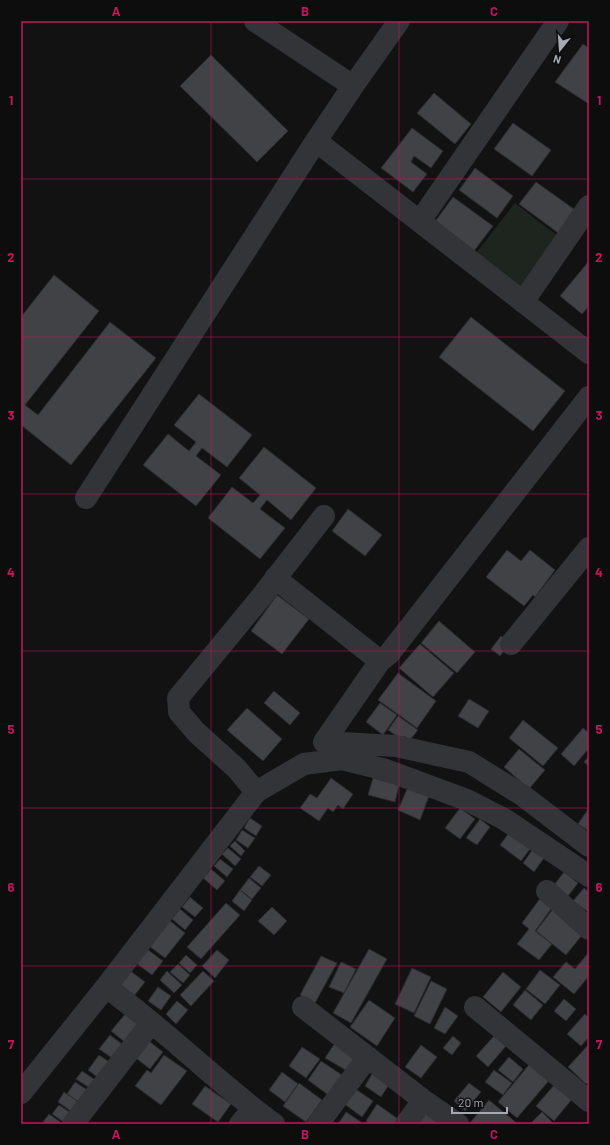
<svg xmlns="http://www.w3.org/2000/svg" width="610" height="1145" font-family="Barlow,sans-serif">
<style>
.green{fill:#1e251f}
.building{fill:#414246;stroke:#2c2c2f}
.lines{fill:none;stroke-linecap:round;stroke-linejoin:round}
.minor{stroke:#333438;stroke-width:22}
.grid{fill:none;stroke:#c2185b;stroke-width:1;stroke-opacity:0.55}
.neatline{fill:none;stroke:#c2185b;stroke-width:1.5}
.grid-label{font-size:13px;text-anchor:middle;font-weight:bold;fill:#c2185b}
</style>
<rect width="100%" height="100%" fill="#121213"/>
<path class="green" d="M515 203 564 241 518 291 473 257Z"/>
<path class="building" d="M583 44 589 48V104L555 82Z
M211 55 288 131 257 162 180 86Z
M434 93 471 124 455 144 417 113Z
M513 123 551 150 532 176 494 149Z
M412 128 443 151 431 168 414 156 411 162 427 174 413 192 381 168Z
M475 168 513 196 497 218 459 190Z
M536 182 578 212 561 235 519 204Z
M453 197 493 226 474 251 434 223Z
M589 261V306L582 314 560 296Z
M54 275 99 311 25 405 38 415 110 322 156 358 71 465 21 425V317Z
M471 317 565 391 533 431 439 357Z
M199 394 252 435 227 467 202 448 196 456 221 475 196 506 143 465 168 434 189 451 196 442 174 425Z
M264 447 316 488 291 520 267 500 260 509 285 528 260 559 208 518 232 487 253 503 260 495 239 478Z
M348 509 382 535 365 556 332 531Z
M507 550 521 561 530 550 555 570 535 597 533 595 524 606 486 577Z
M277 595 309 619 282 654 251 631Z
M439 621 475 652 457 673 421 643Z
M501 636 510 643 500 656 491 649Z
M420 644 454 673 433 697 399 668Z
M398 673 436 701 417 728 378 700Z
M274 691 300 713 290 725 264 703Z
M469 699 489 711 478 728 458 716Z
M380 703 397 715 383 735 366 722Z
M247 708 282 739 263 761 227 730Z
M398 716 418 730 410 740 404 736 401 739 388 730Z
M523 720 558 748 543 766 509 738Z
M583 728 589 733V748L574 766 561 754Z
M519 749 545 770 529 789 504 767Z
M589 756V766L584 762Z
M331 778 353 794 343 809 338 805 333 812 328 808 319 821 300 808 310 794 317 798Z
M373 778 399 785 395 802 368 795Z
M410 782 431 791 420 820 398 810Z
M460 808 475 819 460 839 445 828Z
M589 808V831L578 824Z
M250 818 262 826 256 836 244 828Z
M480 819 490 827 477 845 466 838Z
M242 830 255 838 248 848 236 840Z
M509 833 530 849 521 861 500 845Z
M235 841 245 851 241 856 230 846Z
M228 848 241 859 235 866 222 854Z
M533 849 544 858 534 872 523 863Z
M220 859 233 869 227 877 214 866Z
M259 866 271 875 262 886 250 877Z
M211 869 225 881 217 890 203 878Z
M564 872 578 883 568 896 554 885Z
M249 878 261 888 252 899 240 890Z
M584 888 589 892V910L588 912 573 901Z
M240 890 252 900 244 911 232 901Z
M542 896 554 905 535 931 552 944 539 960 517 944 529 929 522 923Z
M190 897 203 908 195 917 182 907Z
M226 903 240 915 201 959 187 947Z
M556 905 587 929 566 955 536 931Z
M272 907 287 921 274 935 258 921Z
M180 909 193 920 185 930 172 919Z
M169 920 185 933 165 958 149 946Z
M147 949 163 961 152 975 136 963Z
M369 949 387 959 351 1023 333 1013Z
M217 950 229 960 215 978 202 966Z
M589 952V976L574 994 553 977 566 962 575 969Z
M186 955 197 965 190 973 179 963Z
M321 956 337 963 315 1003 300 995Z
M341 962 356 969 344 993 329 987Z
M178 964 190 975 183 983 170 972Z
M412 968 431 977 414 1013 395 1004Z
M129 970 145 982 134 996 118 984Z
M540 970 560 985 545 1004 526 989Z
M167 971 182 985 174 993 160 980Z
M203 971 214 981 191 1006 180 995Z
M503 972 521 987 501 1012 483 997Z
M431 981 447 989 430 1024 414 1016Z
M158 987 171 996 161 1010 148 1001Z
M525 990 543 1005 531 1020 513 1005Z
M564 999 576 1009 566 1021 554 1011Z
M369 1000 395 1018 377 1046 350 1027Z
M177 1001 188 1010 176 1024 166 1014Z
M445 1007 458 1016 445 1034 434 1028Z
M126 1013 141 1026 126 1043 111 1031Z
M585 1014 589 1018V1037L581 1046 567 1034Z
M110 1035 122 1044 112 1058 99 1049Z
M453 1036 461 1043 452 1055 443 1048Z
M494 1036 506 1046 488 1067 476 1056Z
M145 1038 163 1052 150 1069 132 1055Z
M335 1043 358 1057 349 1072 325 1058Z
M589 1044V1081L586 1084 568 1067Z
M421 1045 437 1057 421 1078 405 1067Z
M302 1047 320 1059 306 1078 289 1066Z
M99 1055 111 1063 100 1079 88 1070Z
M164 1055 187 1071 161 1105 135 1086 147 1070 151 1073Z
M509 1057 523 1069 513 1082 498 1070Z
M321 1061 345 1077 331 1097 308 1080Z
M532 1061 552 1077 517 1118 498 1102Z
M494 1070 512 1083 503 1095 485 1082Z
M82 1071 97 1081 91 1089 76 1079Z
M282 1072 298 1084 285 1102 269 1090Z
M373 1072 390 1083 381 1097 365 1086Z
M75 1082 89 1091 80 1103 67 1094Z
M299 1083 322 1100 306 1122 283 1106Z
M469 1083 481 1092 465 1111 454 1101Z
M556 1083 573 1098 554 1121 536 1106Z
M205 1086 231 1104 218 1122 192 1104Z
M354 1088 373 1101 362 1117 343 1103Z
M64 1092 79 1102 72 1112 58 1102Z
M489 1100 518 1124H469Z
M377 1104 398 1119 395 1124H370L366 1121Z
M59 1105 71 1113 65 1123 52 1114Z
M346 1112 361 1122 359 1124H338Z
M542 1112 552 1122 550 1124H533L531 1123Z
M425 1113 439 1123 438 1124H417Z
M49 1114 63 1124H46L43 1122Z"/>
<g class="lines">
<path class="minor" d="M255 21 353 86
M316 141 589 353
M420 221 558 21
M523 302 589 206
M589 397 389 654 380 661 324 742 396 746 469 762 522 795 589 846
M86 498 316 141 353 86 399 21
M275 578 380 661
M511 644 589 548
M256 792 237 769 196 732 179 712 178 698 262 596 324 516
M547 891 589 929
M106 987C165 1029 215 1081 274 1124
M303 1007 423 1100 458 1124
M475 1007 589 1101
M21 1093 106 987 256 792 304 764 342 759 386 770 467 800 504 819 589 876
M73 1124 151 1023
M240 1124 253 1109
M318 1124 368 1057
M406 1124 423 1100"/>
</g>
<path class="grid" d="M211 21V1124M399 21V1124M21 179H589M21 337H589M21 494H589M21 651H589M21 808H589M21 966H589"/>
<rect width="610" height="1145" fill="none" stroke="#0d0d0e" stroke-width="44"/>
<g transform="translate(560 50) rotate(197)" stroke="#0d0d0e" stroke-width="3" paint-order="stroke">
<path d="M0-3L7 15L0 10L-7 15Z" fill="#a4a9b2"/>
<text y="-6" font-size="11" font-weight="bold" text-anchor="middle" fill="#a4a9b2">N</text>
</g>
<path d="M452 1107v6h55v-6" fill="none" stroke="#a4a9b2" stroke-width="2"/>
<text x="458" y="1107" font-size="12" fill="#a4a9b2" stroke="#0d0d0e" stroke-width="3" paint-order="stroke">20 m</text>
<rect x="22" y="22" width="566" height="1101" class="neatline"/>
<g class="grid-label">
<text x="116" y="16">A</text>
<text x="305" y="16">B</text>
<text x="494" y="16">C</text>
<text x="11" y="105">1</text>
<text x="599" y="105">1</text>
<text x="11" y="262">2</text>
<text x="599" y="262">2</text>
<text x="11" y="420">3</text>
<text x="599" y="420">3</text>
<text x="11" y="577">4</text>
<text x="599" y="577">4</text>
<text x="11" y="734">5</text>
<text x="599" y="734">5</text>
<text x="11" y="892">6</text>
<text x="599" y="892">6</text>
<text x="11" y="1049">7</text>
<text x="599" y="1049">7</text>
<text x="116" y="1139">A</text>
<text x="305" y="1139">B</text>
<text x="494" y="1139">C</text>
</g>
</svg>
